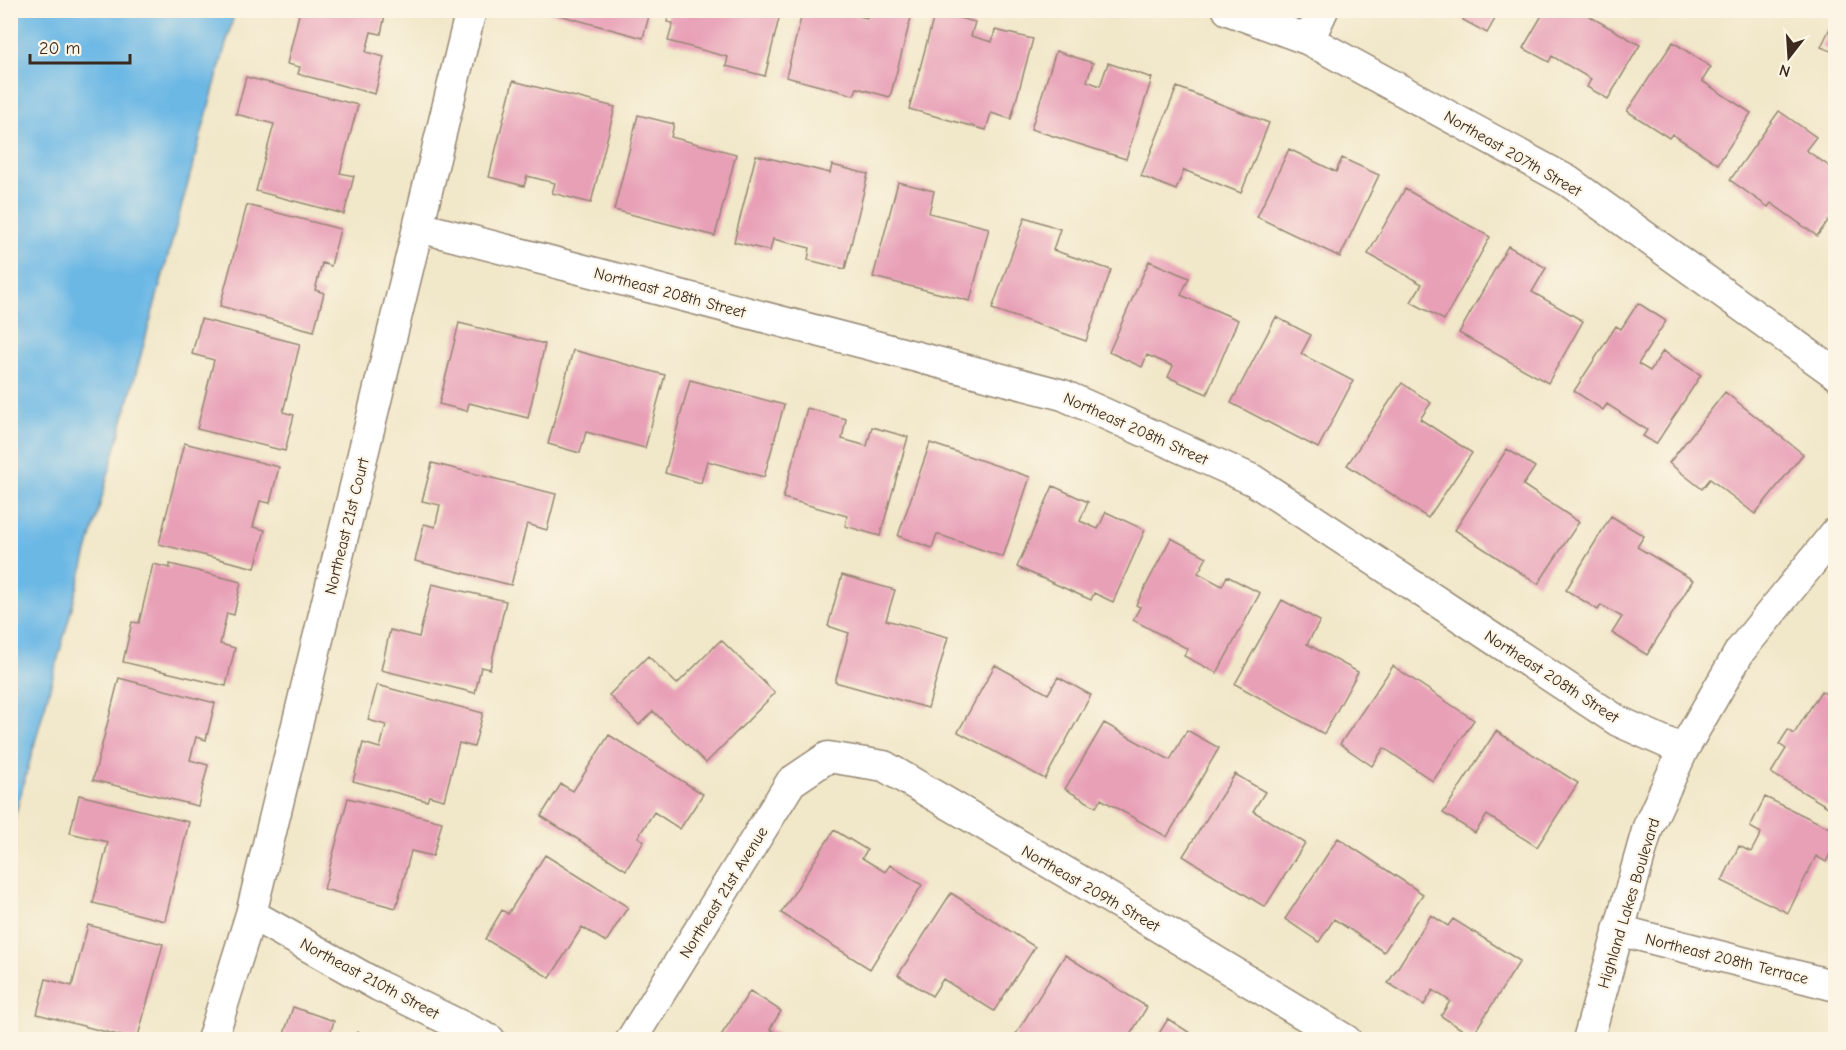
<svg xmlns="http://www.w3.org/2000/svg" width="1846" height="1050" font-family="'Comic Neue',sans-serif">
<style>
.water{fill:#6cb8e5;stroke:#547182;stroke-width:1.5}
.building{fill:#e8a0b7}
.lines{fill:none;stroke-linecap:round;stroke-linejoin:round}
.minor-casing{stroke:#968874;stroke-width:33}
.minor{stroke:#fff;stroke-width:30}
.labels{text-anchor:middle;stroke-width:4.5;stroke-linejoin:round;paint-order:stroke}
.street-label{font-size:16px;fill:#3b2a1e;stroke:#fcf5e5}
</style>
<rect width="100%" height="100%" fill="#fcf5e5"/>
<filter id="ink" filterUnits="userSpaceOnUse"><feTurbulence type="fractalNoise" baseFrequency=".0167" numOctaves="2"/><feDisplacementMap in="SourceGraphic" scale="12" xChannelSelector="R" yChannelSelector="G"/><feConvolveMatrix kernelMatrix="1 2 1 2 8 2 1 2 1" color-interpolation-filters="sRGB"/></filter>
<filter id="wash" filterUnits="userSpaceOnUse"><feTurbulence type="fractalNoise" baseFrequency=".008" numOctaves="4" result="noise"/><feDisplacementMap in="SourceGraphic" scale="24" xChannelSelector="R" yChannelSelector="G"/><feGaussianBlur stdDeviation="1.35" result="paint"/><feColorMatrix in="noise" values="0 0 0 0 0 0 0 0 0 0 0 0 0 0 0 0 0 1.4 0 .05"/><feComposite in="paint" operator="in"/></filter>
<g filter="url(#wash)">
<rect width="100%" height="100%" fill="#f1e7c9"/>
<path class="water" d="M11 10 235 11 11 830 10 11Z"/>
<g id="blocks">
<path class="building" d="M300 10H386L381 34 371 32 366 52 384 57 375 94 298 74 300 67 287 64Z
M541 10H647L646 16H649L643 38Z
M670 10H781L765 76 726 66 728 57 668 41 673 23 667 22Z
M803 10H846L845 13 867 18 869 10H913L890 97 857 88 854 95 786 77Z
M1468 10H1500L1487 33 1463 20Z
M1545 10H1593L1589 16 1640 45 1608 99 1587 87 1591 79 1552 56 1549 62 1523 48Z
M935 12 975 22 971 36 992 42 995 30 1033 39 1011 119 991 113 986 130 909 109Z
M1836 15V53L1821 47Z
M1673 42 1711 67 1702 81 1751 113 1718 164 1672 134 1669 138 1627 111Z
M1056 51 1093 63 1087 81 1100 86 1108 63 1152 78 1126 159 1031 129Z
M246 77 358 105 340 173 354 176 344 214 256 191 274 124 236 114Z
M513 81 615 107 591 203 552 193 555 183 527 176 524 186 489 177Z
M1177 87 1269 123 1241 193 1184 170 1176 190 1141 176Z
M1779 111 1816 137 1806 150 1836 171V210L1817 236 1771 203 1768 207 1730 180Z
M638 115 674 124 671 137 736 154 715 236 614 210Z
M1289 149 1336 172 1342 158 1379 175 1340 257 1257 217Z
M756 155 830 173 832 165 868 174 845 269 808 260 810 248 773 239 770 251 734 242Z
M898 182 934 191 929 213 989 228 970 301 873 277Z
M1405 189 1490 237 1444 320 1411 302 1422 284 1368 254Z
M247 205 340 229 331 266 322 263 315 290 324 293 314 331 220 306Z
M1025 217 1060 229 1053 250 1111 270 1086 341 992 309Z
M1508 246 1546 268 1532 292 1583 321 1548 383 1459 333Z
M1149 261 1189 278 1181 295 1238 320 1207 394 1168 377 1173 366 1147 355 1142 367 1109 352Z
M1638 303 1666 321 1638 364 1650 371 1663 351 1701 375 1656 444 1643 436 1647 430 1607 404 1603 410 1574 391 1616 326 1621 329Z
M1276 317 1311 335 1301 354 1353 381 1318 448 1231 403Z
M201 319 300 344 283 412 294 415 285 451 197 429 214 360 192 354Z
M459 323 545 344 528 418 469 403 467 411 439 404Z
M573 350 665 375 645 448 586 432 580 453 548 444Z
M690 380 784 405 764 477 707 461 701 483 665 473Z
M1402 383 1431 403 1420 419 1472 453 1428 518 1347 465Z
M1725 392 1803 454 1755 514 1710 479 1702 489 1669 463Z
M807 408 846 419 842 439 867 446 872 427 908 437 880 536 845 526 847 516 783 498Z
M184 443 279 467 270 503 260 501 253 527 265 530 255 568 159 544Z
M930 443 1030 477 1003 557 937 534 932 548 898 536Z
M1507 449 1535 467 1523 485 1579 522 1538 584 1455 530Z
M432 463 556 494 547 530 527 524 511 585 415 561 424 524 435 527 440 505 422 501Z
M1053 486 1088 502 1080 521 1098 529 1106 512 1145 530 1113 602 1094 593 1091 600 1017 567Z
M1611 516 1644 536 1637 547 1693 580 1647 655 1612 633 1622 617 1601 605 1598 610 1566 590Z
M1171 538 1207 557 1198 573 1222 586 1227 576 1260 593 1217 673 1184 656 1188 649 1133 620 1140 607 1136 605Z
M153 564 170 568V564L241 582 234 615 227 613 220 644 235 648 226 686 123 662 132 622 139 623Z
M842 575 895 590 886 620 948 637 928 708 835 682 849 633 828 626Z
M432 584 506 601 490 669 481 667 475 693 381 670 390 630 419 637Z
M1282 600 1320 621 1307 644 1358 672 1324 734 1235 684Z
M721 640 775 693 706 763 653 711 639 725 609 695 648 656 677 684Z
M995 665 1048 694 1058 677 1091 695 1045 779 958 732Z
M1393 666 1474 720 1433 781 1384 748 1372 766 1340 744Z
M119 678 215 703 206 740 196 737 190 760 208 765 198 806 93 780Z
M377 685 483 713 474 747 459 743 444 800 429 796 427 801 353 781 363 743 380 748 386 725 368 720Z
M1821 691 1836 700V806L1833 810 1771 773 1786 749 1779 744 1788 730 1794 734Z
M1104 723 1170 760 1187 730 1219 748 1167 837 1101 799 1096 807 1065 789Z
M1496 731 1578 783 1537 847 1487 815 1475 833 1443 813Z
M609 735 703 794 680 829 654 812 638 837 644 841 626 870 541 816 561 784 573 791Z
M1235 774 1265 792 1253 811 1305 843 1265 907 1183 856Z
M79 795 189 822 165 921 93 903 108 842 70 833Z
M1765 797 1836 831V841L1826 862 1816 856 1788 913 1722 881 1739 846 1751 852 1761 833 1750 827Z
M348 798 442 822 433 856 411 851 396 908 324 889Z
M834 830 867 850 862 858 885 872 890 865 922 885 870 969 781 913Z
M1338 838 1423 894 1384 952 1334 919 1319 942 1285 919Z
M545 855 628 907 606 942 582 927 550 978 485 939 502 910 508 914Z
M951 893 1035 947 994 1011 943 979 932 996 898 975Z
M1431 915 1448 926 1453 919 1520 961 1472 1036 1441 1016 1450 1001 1433 990 1424 1005 1388 983Z
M88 925 163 944 137 1040 37 1014 46 979 72 986Z
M1065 955 1147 1007 1127 1040H1012Z
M750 991 781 1011 770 1029 787 1040H718Z
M293 1007 334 1021 328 1040H282Z
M1168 1019 1201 1040H1155Z
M357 1032 378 1039V1040H354Z"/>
</g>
</g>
<g filter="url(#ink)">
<use href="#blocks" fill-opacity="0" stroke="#968874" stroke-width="1.5"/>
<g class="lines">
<defs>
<path id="minor" d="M1228 10 1309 40 1568 181 1836 374
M1309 40 1323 10
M419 227 1063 395 1253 480 1618 721 1683 750
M251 914 379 986 490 1040
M1618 930 1836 986
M212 1040 251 914 471 10
M631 1040 791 782 828 757 884 766 1154 924 1346 1040
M1588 1040 1648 827 1683 750 1740 651 1836 532"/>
</defs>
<use href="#minor" class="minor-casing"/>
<use href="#minor" class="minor"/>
</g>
</g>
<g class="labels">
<g class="street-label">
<text transform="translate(1513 153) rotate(30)" y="6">Northeast 207th Street</text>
<text transform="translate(670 292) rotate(15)" y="6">Northeast 208th Street</text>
<text transform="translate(1136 428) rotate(24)" y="6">Northeast 208th Street</text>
<text transform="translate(346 526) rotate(-76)" y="6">Northeast 21st Court</text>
<text transform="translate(1552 676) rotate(33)" y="6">Northeast 208th Street</text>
<text transform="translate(1091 888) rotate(30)" y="6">Northeast 209th Street</text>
<text transform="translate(723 892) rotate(-58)" y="6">Northeast 21st Avenue</text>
<text transform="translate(1628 903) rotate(-73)" y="6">Highland Lakes Boulevard</text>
<text transform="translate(1727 958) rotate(14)" y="6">Northeast 208th Terrace</text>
<text transform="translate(370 978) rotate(28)" y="6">Northeast 210th Street</text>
</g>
</g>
<rect width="1846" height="1050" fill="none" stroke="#fcf5e5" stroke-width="36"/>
<g transform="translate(1789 57) rotate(197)" stroke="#fcf5e5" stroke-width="4.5" paint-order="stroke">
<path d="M0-4.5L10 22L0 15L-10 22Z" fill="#3b2a1e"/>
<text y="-9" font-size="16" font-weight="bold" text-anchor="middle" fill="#3b2a1e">N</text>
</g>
<path d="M30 54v9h100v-9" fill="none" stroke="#3b2a1e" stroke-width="3"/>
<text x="39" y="54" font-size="18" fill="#3b2a1e" stroke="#fcf5e5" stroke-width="4.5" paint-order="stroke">20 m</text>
</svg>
